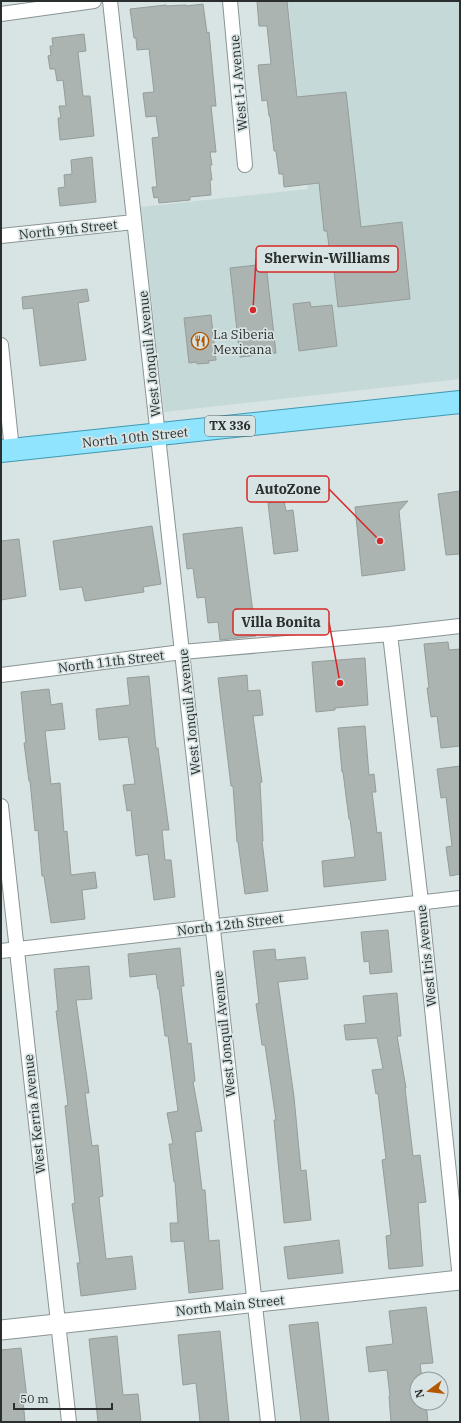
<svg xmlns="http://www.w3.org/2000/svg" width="461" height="1423" font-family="'IBM Plex Serif',serif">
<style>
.built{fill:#c5d9d8}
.building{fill:#abb4b0;stroke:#949d99}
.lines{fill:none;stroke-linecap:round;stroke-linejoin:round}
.street-casing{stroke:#8a9494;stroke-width:16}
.secondary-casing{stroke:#8a9494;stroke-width:21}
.primary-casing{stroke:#3e99b3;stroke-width:24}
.street{stroke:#fff;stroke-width:14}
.secondary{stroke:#fff;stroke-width:19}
.primary{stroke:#91e4fd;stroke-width:22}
.labels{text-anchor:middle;stroke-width:3.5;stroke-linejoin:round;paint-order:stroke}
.shield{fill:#d8e3e3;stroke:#5e6464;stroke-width:1}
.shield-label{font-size:12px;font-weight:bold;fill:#2a2e2e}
.street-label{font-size:13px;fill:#2a2e2e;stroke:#d8e3e3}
.poi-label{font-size:13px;fill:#2a2e2e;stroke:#d8e3e3;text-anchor:start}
.leader{fill:none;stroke:#d62828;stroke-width:1.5}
.callout-dot{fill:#d62828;stroke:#d8e3e3;stroke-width:1.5}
.callout{fill:#d8e3e3;stroke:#d62828;stroke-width:1.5}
.callout-label{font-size:14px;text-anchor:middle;font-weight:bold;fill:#2a2e2e}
</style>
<rect width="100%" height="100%" fill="#d8e3e3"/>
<path class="built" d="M288 1H460V379L164 412 141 207 308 189Z"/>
<path class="building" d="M257 1H287L297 97 346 92 361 227 402 222 410 299 338 307 332 254H330L327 231H324L319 183 284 187 283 174H279L276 151H274L270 116H269L267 100 262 101 258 65 271 64 267 26H259Z
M203 4 207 33 209 32 216 106H211L216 152H210L212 165H210L212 180H210L211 195 190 197V200L159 203 158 197 154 198 152 187H157L152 138 159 137 156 116 146 117 143 93 154 92 149 49 137 50 136 38H134L130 9 166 5V6L186 5V6Z
M84 34 86 51 78 52 83 96H90L94 136 60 140 58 118H61L59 106H66L63 80 57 81 55 69H50L48 56 51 55 50 46H53L52 38Z
M92 157 96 202 60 206 58 188 65 187 64 175 72 174 71 160Z
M266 264 276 353 240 357 230 268Z
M87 289 89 301 78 303 86 360 40 366 33 308 23 309 22 297Z
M310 302 311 307 332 305 337 346 299 351 293 304Z
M211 315 216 360 208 361 209 363 197 364V362L189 363 184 318Z
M460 491V554L446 555 438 494Z
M284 501 286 511 293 510 298 551 274 554 268 503Z
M408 501 399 511 405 570 362 576 355 507Z
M152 526 161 584 143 587 144 592 85 601 82 587 60 590 53 541Z
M242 527 256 636 220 640 218 622 208 623 205 597 197 598 193 568 187 569 183 534Z
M19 539 26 596 1 600V541Z
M448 642 449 650 460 649V746L441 748 437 716 431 717 427 688H429L424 644Z
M365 658 368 705 335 708V710L316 712 312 662Z
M247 675 248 691 260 690 263 715 253 716 262 782 260 783 263 841H262L268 891 245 894 238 842H237L233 786H231L218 678Z
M149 676 156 748H158L169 830H162L165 860H171L175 897 154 900 148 854 136 856 131 810 127 811 123 785 135 784 128 737 99 740 96 709 130 705 127 678Z
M49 689 51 705 62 703 65 729 45 731 51 784 60 783 64 832 67 831 71 875 95 872 97 888 82 890 85 919 51 923 44 876H42L38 830 35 831 30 781H29L24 743H26L21 692Z
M365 726 369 775 374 774 376 792H372L377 833 381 832 386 880 324 887 322 861 355 857 350 819H349L343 772H342L338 728Z
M460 766V874L450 876 446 847 452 846 446 797 441 798 437 769Z
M388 930 392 972 370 974 369 961 364 962 361 932Z
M180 948 184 986H181L188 1044 191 1043 195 1081 193 1082 202 1131 195 1132 202 1190H205L209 1241 219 1240 223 1289 189 1293 184 1241 171 1242 170 1223H178L175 1182H174L169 1144H173L167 1113 178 1111 168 1036H165L159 989H158L156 974 130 977 128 954Z
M275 949 276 960 305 957 308 979 278 982 294 1097 301 1171 306 1170 311 1220 284 1223 274 1120H276L265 1045H262L256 1004 259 1003 253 951Z
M89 966 92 999 76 1000 89 1093H85L92 1146 98 1145 103 1196 99 1197 106 1259 132 1256 136 1289 81 1296 77 1263H80L72 1204 75 1203 65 1106 68 1105 56 1011H58L54 969Z
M397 993 401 1036H397L406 1088H405L413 1156 420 1155 426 1202 418 1203 423 1266 389 1269 386 1236 391 1235 382 1160 386 1159 378 1093 376 1094 372 1070 383 1069 377 1038 346 1040 344 1025 366 1023 363 996Z
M339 1240 343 1273 288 1279 284 1247Z
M426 1307 433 1363 420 1364 422 1379H417V1403H426L428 1422H391L389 1396H390L387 1370 369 1372 366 1347 393 1344 389 1311Z
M318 1322 329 1422H301L289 1325Z
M220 1331 229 1422H200L196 1383 183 1385 178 1335Z
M117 1336 123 1395 138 1394 141 1422H98L89 1339Z
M21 1348 27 1399 23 1400 25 1422H1V1350Z"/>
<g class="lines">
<defs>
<path id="street" d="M110 1 167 518 268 1422
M230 1 245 165
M1 14 94 1
M1 236 134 222
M1 345 12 450
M390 634 421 902 460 1279
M1 675 182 652 390 634 460 626
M1 806 69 1422
M1 951 460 898"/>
<path id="secondary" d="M1 1330 460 1280"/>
<path id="primary" d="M1 451 460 402"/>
</defs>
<use href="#street" class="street-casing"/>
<use href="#secondary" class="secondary-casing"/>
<use href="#primary" class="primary-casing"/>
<use href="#street" class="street"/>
<use href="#secondary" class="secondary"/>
<use href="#primary" class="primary"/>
</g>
<defs>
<symbol id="restaurant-ring" viewBox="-11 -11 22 22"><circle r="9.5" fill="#d8e3e3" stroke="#b35700" stroke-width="1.5"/><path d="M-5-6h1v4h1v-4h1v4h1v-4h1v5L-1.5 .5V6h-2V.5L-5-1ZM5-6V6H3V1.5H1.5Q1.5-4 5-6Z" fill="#b35700"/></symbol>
</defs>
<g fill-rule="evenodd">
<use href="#restaurant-ring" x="190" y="331" width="20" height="20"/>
</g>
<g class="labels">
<rect class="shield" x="205" y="416" width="50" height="20" rx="3"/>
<g class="shield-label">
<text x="230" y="430">TX 336</text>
</g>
<g class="street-label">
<text transform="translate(238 83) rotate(-95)" y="5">West I-J Avenue</text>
<text transform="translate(68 229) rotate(-6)" y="5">North 9th Street</text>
<text transform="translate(149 354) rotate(-96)" y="5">West Jonquil Avenue</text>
<text transform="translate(135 437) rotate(-6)" y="5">North 10th Street</text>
<text transform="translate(111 661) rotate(-7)" y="5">North 11th Street</text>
<text transform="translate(189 712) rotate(-96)" y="5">West Jonquil Avenue</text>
<text transform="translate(230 924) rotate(-7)" y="5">North 12th Street</text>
<text transform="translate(426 956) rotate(-96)" y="5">West Iris Avenue</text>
<text transform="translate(224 1034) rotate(-96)" y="5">West Jonquil Avenue</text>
<text transform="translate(34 1114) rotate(-96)" y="5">West Kerria Avenue</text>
<text transform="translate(230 1305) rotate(-6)" y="5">North Main Street</text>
</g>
<g class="poi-label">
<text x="213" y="339">La Siberia<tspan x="213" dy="15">Mexicana</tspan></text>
</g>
</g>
<path class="leader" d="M253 310L256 259M380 541L329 489M340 683L329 622"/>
<g class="callout-dot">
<circle cx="253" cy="310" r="4"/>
<circle cx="380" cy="541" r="4"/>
<circle cx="340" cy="683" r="4"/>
</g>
<g class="callout">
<rect x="256" y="246" width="142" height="26" rx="4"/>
<rect x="247" y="476" width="82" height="26" rx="4"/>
<rect x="233" y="609" width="96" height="26" rx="4"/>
</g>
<g class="callout-label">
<text x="327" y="263">Sherwin-Williams</text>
<text x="288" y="494">AutoZone</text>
<text x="281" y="627">Villa Bonita</text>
</g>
<rect width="461" height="1423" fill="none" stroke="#2a2e2e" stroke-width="4"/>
<g transform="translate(429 1391) rotate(255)"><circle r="19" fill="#d8e3e3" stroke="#929b9b"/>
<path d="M0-3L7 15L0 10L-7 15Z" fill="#b35700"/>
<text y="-6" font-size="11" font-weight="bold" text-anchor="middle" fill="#2a2e2e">N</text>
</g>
<path d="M14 1403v6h98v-6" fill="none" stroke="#2a2e2e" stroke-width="2"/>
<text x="20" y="1403" font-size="12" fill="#2a2e2e" stroke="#d8e3e3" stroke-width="3" paint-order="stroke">50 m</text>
</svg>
